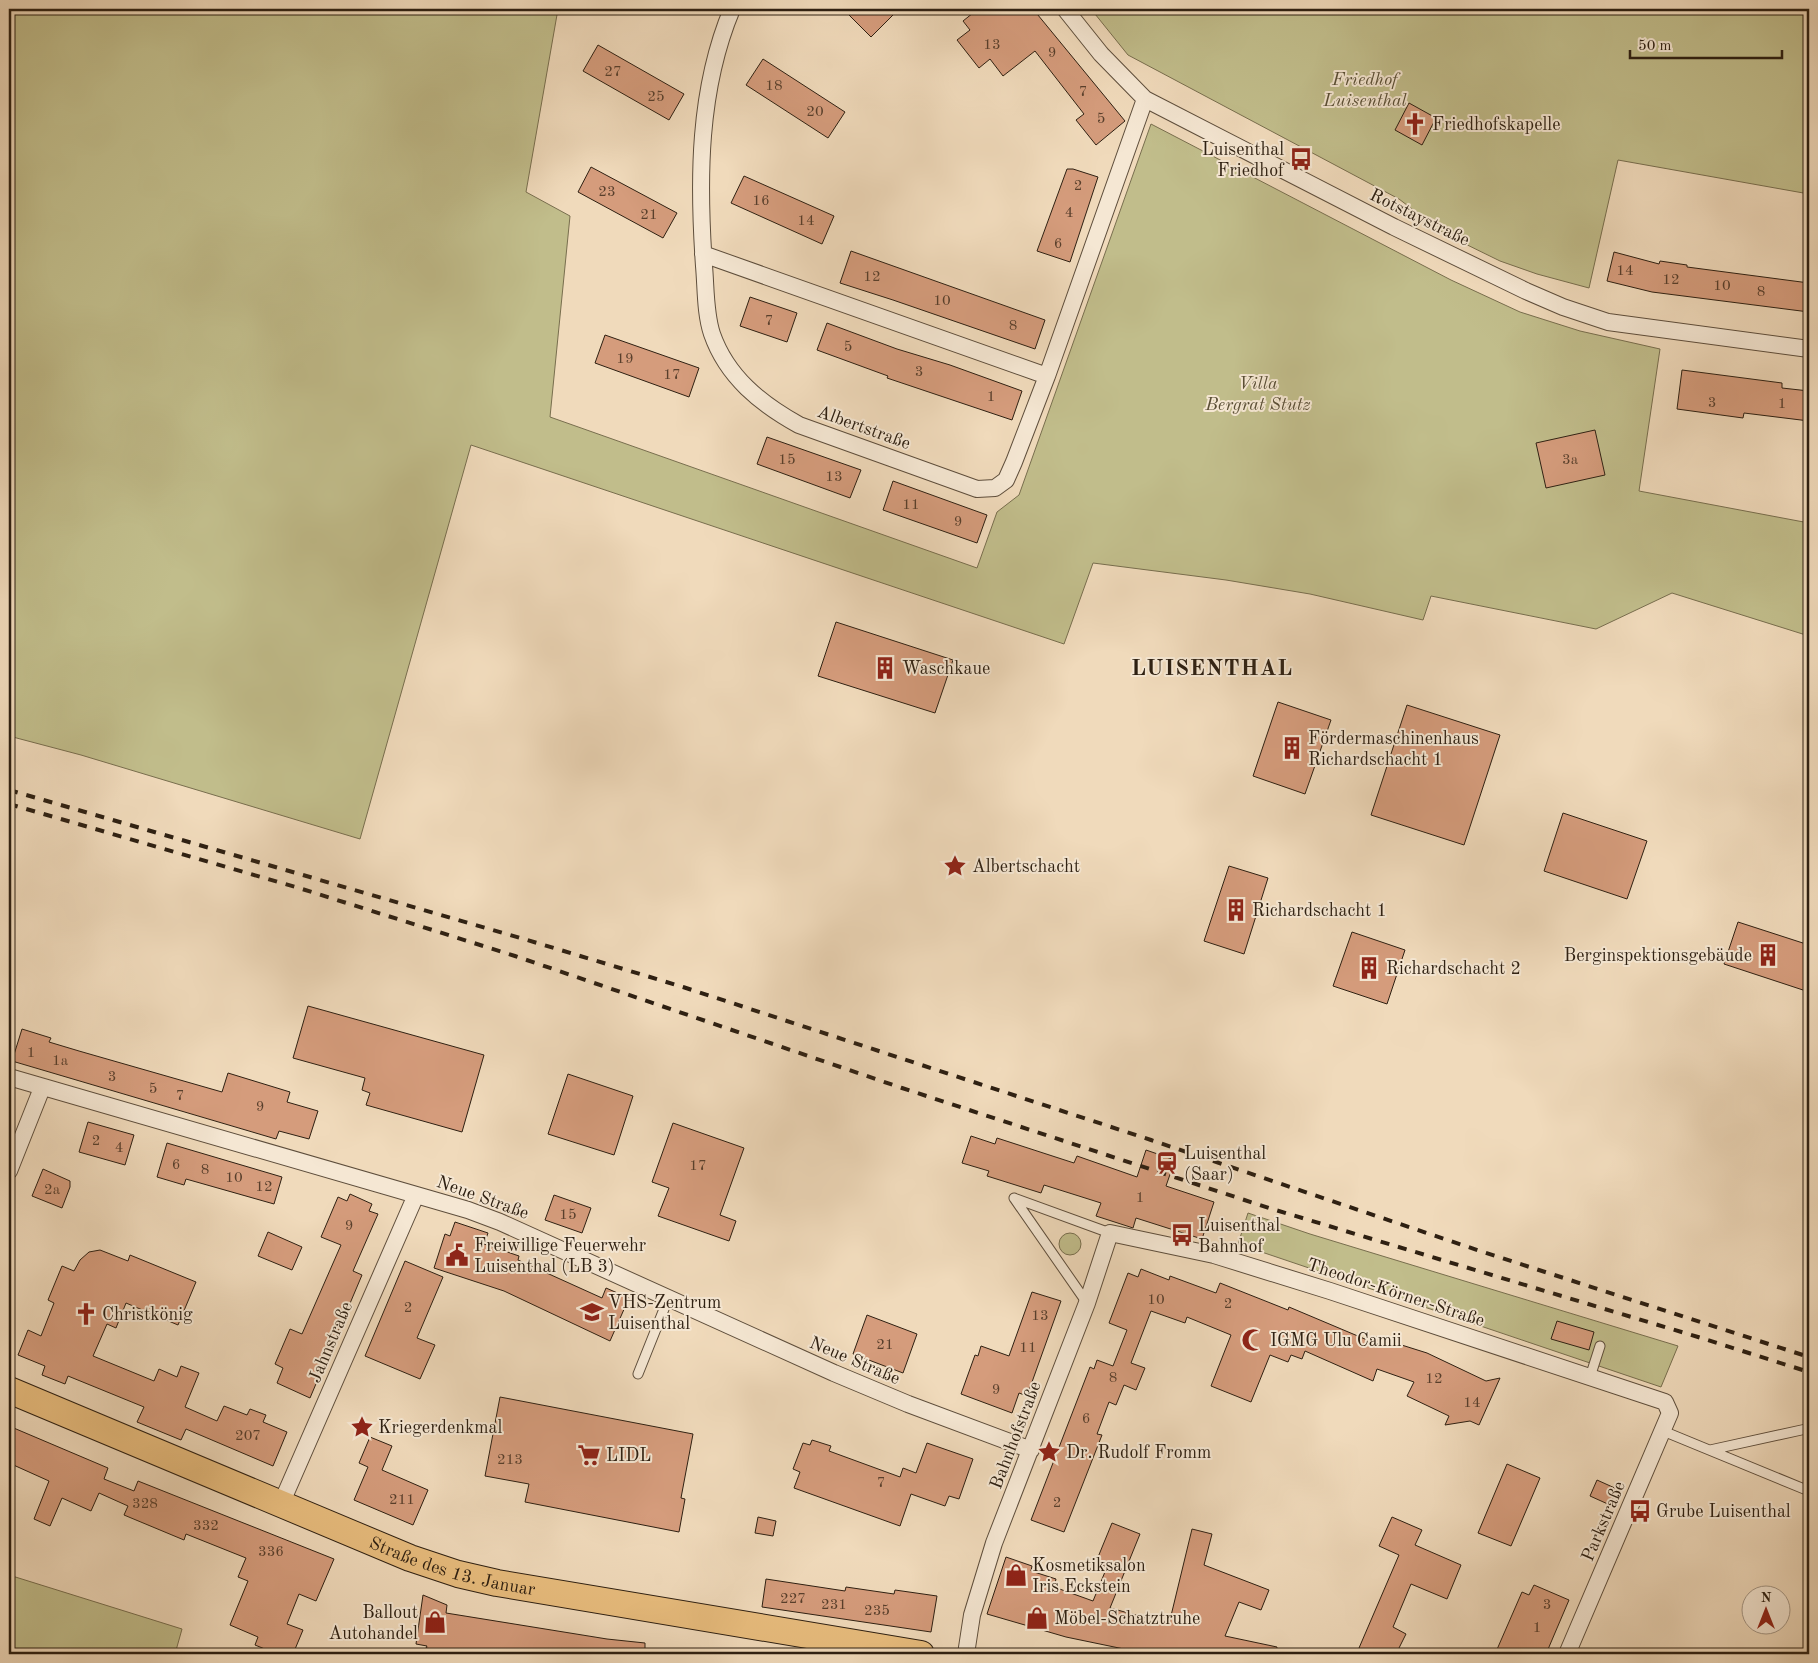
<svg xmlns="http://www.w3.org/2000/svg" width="1818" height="1663" font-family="'Old Standard TT',serif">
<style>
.green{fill:#c1bd8b;stroke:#786e4e}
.building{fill:#d59c7c;stroke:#2e2012}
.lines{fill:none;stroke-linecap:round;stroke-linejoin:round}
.lane-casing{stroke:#5e4e3c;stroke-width:11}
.street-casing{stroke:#5e4e3c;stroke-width:18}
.primary-casing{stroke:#2e2012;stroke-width:28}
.lane{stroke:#f5e7d3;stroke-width:9}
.street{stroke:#f5e7d3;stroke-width:16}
.primary{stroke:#e8bd7e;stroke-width:26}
.rail{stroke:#2e2012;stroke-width:4;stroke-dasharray:9 9;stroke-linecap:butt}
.labels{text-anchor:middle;stroke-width:4;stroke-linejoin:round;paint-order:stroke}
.number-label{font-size:15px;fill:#583f2c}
.park-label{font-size:18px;font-style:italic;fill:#5a4f36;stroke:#f5e7d3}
.poi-label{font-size:18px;fill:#2e2012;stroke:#f5e7d3;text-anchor:start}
.street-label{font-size:18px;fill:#2e2012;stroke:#f5e7d3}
.district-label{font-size:22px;font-weight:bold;letter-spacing:1px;fill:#2e2012;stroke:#f5e7d3}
</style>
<rect width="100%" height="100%" fill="#f0dabb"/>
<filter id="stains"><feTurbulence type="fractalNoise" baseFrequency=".004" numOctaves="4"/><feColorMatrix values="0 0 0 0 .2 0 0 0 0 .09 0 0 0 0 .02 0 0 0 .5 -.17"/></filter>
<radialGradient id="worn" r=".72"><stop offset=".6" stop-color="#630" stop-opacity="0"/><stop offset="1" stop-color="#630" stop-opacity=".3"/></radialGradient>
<path class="green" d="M9 9H558L526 192 570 216 550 417 977 568 997 512 1019 495 1151 124 1451 280 1520 312 1580 331 1660 349 1639 491 1809 523V636L1672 593 1596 629 1431 596 1423 620 1310 594 1226 580 1093 563 1064 644 471 445 360 839 81 755 9 736Z
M1091 9H1809V194L1618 160 1589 288 1537 274 1500 261 1445 234 1399 199 1128 55Z
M1248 1213 1310 1234 1678 1346 1661 1387 1238 1244Z
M1059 1244a11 11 0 1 1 22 0a11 11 0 1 1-22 0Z
M9 1575 182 1629 175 1654H9Z"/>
<path class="building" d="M843 9H899L871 37Z
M978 9H1033L1125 121 1096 145 1076 120 1084 114 1035 51 1003 76 990 59 979 68 957 40 970 30 963 21Z
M598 45 684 94 669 120 583 71Z
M763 59 845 112 828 138 746 85Z
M1409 103 1436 118 1422 145 1395 130Z
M591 167 677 213 663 238 578 192Z
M1067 169H1073L1098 177 1070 262 1037 251Z
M744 176 834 216 822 244 731 203Z
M851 251 1045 320 1035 349 893 300 840 283Z
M1614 252 1659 264 1660 261 1687 265V267L1809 283V312L1652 292 1607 281Z
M750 297 797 313 787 342 740 326Z
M827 323 897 349 950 365 1022 391 1012 420 887 378 888 376 817 350Z
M605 335 699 368 689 397 595 363Z
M1682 370 1782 383V388L1809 391V421L1744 413 1743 418 1677 409Z
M1595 430 1605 475 1546 488 1536 443Z
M767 437 861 470 850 498 757 464Z
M893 481 987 515 977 543 883 510Z
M836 622 953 660 935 713 818 676Z
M1278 702 1331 720 1305 794 1253 776Z
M1407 705 1500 735 1464 845 1371 815Z
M1563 813 1647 841 1627 899 1544 871Z
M1229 866 1268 878 1244 954 1204 941Z
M1738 922 1809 945V980L1806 991 1724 964Z
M1352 932 1405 950 1387 1004 1333 986Z
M308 1006 484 1055 462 1132 366 1105 370 1093 362 1090 365 1078 293 1058Z
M22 1029 51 1038 49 1042 79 1051 222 1092 228 1073 290 1092 287 1102 318 1111 309 1139 279 1131 276 1139 12 1061Z
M568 1074 633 1096 614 1155 548 1134Z
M88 1122 134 1135 125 1165 79 1152Z
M673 1123 744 1148 720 1215 736 1221 729 1241 658 1216 669 1188 652 1182Z
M971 1136 995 1144 997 1138 1074 1163 1077 1156 1137 1177 1146 1150 1175 1160 1166 1186 1214 1202 1202 1239 1136 1218 1133 1228 1127 1226 1096 1216 1101 1203 1044 1185 1041 1193 987 1176 989 1171 962 1163Z
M167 1143 282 1177 274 1204 186 1179 184 1185 157 1177Z
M43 1169 70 1181V1187L62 1208 32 1196Z
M350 1194 372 1204 369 1211 378 1214 353 1271 362 1275 310 1398 277 1383 283 1368 275 1364 290 1329 302 1334 341 1245 321 1237 338 1197 347 1201Z
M554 1195 591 1208 582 1233 545 1220Z
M455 1222 488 1233 484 1244 519 1256 518 1260 602 1298 606 1288 629 1298 610 1341 504 1291 434 1268 445 1234 450 1236Z
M268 1232 302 1247 292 1270 258 1256Z
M100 1250 128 1261 130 1255 196 1282 178 1325 126 1303 116 1328 107 1324 93 1356 154 1381 159 1369 177 1377 181 1366 199 1373 185 1407 217 1421 224 1406 247 1415 250 1409 266 1415 263 1422 287 1432 273 1466 186 1429 181 1440 137 1422 144 1407 68 1376 65 1384 42 1375 45 1366 18 1355 28 1330 41 1336 54 1303 48 1300 62 1266 74 1271 80 1260 89 1252Z
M405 1261 443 1277 417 1338 435 1345 420 1379 365 1356Z
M1141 1269 1169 1280 1170 1276 1216 1293 1220 1283 1288 1310 1289 1307 1372 1342 1373 1336 1427 1353 1486 1381 1500 1378 1479 1425 1470 1421 1445 1425 1449 1416 1407 1396 1414 1382 1377 1369 1373 1381 1305 1351 1302 1359 1291 1355 1288 1362 1270 1355 1251 1402 1211 1386 1231 1335 1187 1317 1185 1323 1151 1311 1131 1363 1145 1368 1136 1390 1124 1385 1116 1405 1109 1402 1097 1434 1102 1435 1064 1532 1031 1520 1090 1367 1094 1369 1097 1360 1113 1366 1127 1330 1109 1323 1128 1273 1138 1277Z
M1032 1292 1061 1301 1027 1396 1019 1393 1012 1413 961 1394 975 1355 978 1356 981 1346 1009 1356Z
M867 1315 917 1334 903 1373 853 1354Z
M1557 1321 1594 1332 1589 1350 1551 1339Z
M500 1397 693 1434 681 1498 685 1499 679 1532 525 1502 529 1484 485 1476Z
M9 1426 108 1468 104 1479 134 1491 138 1481 334 1559 316 1601 299 1594 287 1624 303 1630 293 1654H277L255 1645 258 1637 230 1625 248 1581 238 1577 246 1558 186 1534 184 1540 124 1515 128 1506 99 1493 91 1511 62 1498 50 1526 34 1519 49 1481 9 1463Z
M370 1437 392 1446 382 1470 428 1490 413 1525 354 1500 368 1467 359 1463Z
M812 1440 831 1446 829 1451 900 1477 903 1468 916 1473 927 1443 973 1459 959 1499 949 1496 945 1506 911 1494 900 1526 794 1488 800 1472 793 1469 803 1443 810 1445Z
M1507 1464 1540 1478 1511 1546 1478 1533Z
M1597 1480 1617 1489 1610 1505 1590 1496Z
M758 1517 776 1521 773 1536 755 1533Z
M1392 1517 1422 1530 1415 1545 1461 1565 1447 1599 1411 1584 1393 1627 1406 1634 1396 1654H1375L1359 1648 1399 1555 1379 1546Z
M1112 1523 1140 1534 1110 1608 1169 1624 1192 1529 1212 1534 1204 1565 1269 1590 1261 1610 1239 1602 1225 1636 1277 1647 1276 1654H1148L1066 1637 987 1614 1006 1557 1032 1566 1031 1571 1056 1579 1054 1587 1093 1601 1107 1567 1096 1562Z
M766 1579 845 1591 846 1587 894 1594 895 1590 937 1596 931 1632 762 1607Z
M1534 1585 1569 1600 1546 1654H1495L1522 1592 1529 1595Z
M423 1595 447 1605 446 1613 607 1639 645 1643V1654H461L426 1648 427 1646 416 1644Z"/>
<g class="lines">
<defs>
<path id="lane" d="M1014 1198 1087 1303
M1014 1198 1110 1233
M638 1374 668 1299
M1590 1377 1600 1346
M1663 1431 1809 1491
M1710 1450 1806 1429 1809 1430"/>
<path id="street" d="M732 9C698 90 698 180 704 266 706 288 705 313 712 334 727 377 761 404 799 425L977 489 995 488 1006 480 1014 462 1047 376 1145 99
M1065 9 1101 54 1145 99 1394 227 1526 291 1563 307 1608 322 1809 349
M703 254 1047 376
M9 1077 468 1210 500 1222 834 1373 908 1404 1031 1450
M9 1171 42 1088
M281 1504 416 1195
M966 1654 972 1615 994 1543 1087 1303 1110 1233 1214 1255 1330 1291 1665 1402 1670 1413 1567 1654"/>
<g id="primary">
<path id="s1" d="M9 1390 410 1558 458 1574 497 1583 921 1654"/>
</g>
</defs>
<use href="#lane" class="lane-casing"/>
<use href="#street" class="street-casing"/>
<use href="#primary" class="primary-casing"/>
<use href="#lane" class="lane"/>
<use href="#street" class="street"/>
<use href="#primary" class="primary"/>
<path class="rail" d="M9 790 524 939 683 987 1151 1140 1483 1252 1809 1357
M9 804 299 888 515 956 902 1088 1269 1208 1698 1337 1809 1372"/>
</g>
<defs>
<symbol id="church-bare" viewBox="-9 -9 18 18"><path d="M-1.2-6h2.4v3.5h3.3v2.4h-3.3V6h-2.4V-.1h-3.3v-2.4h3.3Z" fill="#8f2418" stroke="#f5e7d3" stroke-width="2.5" paint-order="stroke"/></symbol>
<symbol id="bus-bare" viewBox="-9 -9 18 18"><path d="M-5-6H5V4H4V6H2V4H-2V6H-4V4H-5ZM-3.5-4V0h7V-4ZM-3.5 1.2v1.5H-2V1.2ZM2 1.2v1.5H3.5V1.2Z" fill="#8f2418" stroke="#f5e7d3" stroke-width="2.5" paint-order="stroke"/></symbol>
<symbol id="building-bare" viewBox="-9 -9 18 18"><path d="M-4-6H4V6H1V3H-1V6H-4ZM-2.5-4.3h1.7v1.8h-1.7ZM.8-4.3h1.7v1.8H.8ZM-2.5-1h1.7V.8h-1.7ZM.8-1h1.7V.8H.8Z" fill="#8f2418" stroke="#f5e7d3" stroke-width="2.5" paint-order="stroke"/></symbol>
<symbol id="sight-bare" viewBox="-9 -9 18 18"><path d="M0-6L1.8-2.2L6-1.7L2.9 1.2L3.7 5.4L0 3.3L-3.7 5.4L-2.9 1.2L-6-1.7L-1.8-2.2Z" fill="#8f2418" stroke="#f5e7d3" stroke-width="2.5" paint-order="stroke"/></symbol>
<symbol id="station-bare" viewBox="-9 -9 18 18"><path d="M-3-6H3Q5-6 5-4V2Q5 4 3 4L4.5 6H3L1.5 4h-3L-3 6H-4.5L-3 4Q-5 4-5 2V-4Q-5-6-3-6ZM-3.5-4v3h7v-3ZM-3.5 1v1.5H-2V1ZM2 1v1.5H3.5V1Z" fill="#8f2418" stroke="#f5e7d3" stroke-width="2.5" paint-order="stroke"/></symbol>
<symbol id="civic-bare" viewBox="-9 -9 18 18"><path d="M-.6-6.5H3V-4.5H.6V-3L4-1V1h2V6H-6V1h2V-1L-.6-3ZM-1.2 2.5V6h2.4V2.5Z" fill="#8f2418" stroke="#f5e7d3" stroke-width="2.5" paint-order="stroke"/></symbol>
<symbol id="university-bare" viewBox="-9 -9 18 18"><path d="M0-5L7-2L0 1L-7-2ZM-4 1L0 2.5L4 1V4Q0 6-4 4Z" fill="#8f2418" stroke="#f5e7d3" stroke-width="2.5" paint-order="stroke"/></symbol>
<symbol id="mosque-bare" viewBox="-9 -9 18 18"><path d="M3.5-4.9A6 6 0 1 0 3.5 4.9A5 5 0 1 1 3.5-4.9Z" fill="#8f2418" stroke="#f5e7d3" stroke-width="2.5" paint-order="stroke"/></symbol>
<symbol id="supermarket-bare" viewBox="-9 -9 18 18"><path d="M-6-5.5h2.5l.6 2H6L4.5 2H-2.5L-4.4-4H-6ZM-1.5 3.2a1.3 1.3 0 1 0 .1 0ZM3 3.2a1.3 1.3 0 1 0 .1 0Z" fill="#8f2418" stroke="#f5e7d3" stroke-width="2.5" paint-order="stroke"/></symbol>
<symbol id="shop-bare" viewBox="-9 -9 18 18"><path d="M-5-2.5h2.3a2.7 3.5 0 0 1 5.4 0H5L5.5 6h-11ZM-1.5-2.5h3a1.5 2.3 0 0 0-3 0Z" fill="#8f2418" stroke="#f5e7d3" stroke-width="2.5" paint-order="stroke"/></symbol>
</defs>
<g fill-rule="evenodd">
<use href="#church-bare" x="1399" y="108" width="32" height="32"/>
<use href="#bus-bare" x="1285" y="143" width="32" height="32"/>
<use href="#building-bare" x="869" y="652" width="32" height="32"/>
<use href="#building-bare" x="1276" y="732" width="32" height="32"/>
<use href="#sight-bare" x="939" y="850" width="32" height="32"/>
<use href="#building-bare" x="1220" y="894" width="32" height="32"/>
<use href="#building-bare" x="1752" y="939" width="32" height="32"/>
<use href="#building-bare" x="1353" y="952" width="32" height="32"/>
<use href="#station-bare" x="1151" y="1147" width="32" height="32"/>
<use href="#bus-bare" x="1166" y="1219" width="32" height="32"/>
<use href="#civic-bare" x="441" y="1239" width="32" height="32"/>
<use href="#university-bare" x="576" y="1296" width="32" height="32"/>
<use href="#church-bare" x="70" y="1298" width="32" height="32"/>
<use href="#mosque-bare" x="1237" y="1324" width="32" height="32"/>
<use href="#sight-bare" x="346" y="1411" width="32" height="32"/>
<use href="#sight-bare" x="1033" y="1436" width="32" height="32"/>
<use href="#supermarket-bare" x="573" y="1439" width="32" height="32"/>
<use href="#bus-bare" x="1624" y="1495" width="32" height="32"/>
<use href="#shop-bare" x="1000" y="1559" width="32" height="32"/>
<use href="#shop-bare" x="1021" y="1602" width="32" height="32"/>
<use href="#shop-bare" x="419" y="1606" width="32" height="32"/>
</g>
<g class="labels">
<g class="number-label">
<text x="992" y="49">13</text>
<text x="1052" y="57">9</text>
<text x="613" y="76">27</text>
<text x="774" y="90">18</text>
<text x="1083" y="96">7</text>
<text x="656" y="101">25</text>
<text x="815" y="116">20</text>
<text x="1101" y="123">5</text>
<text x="1078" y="190">2</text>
<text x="607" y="196">23</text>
<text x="761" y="205">16</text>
<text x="1069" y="217">4</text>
<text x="649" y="219">21</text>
<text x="806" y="225">14</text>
<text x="1058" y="248">6</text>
<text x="1625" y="275">14</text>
<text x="872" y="281">12</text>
<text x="1671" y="284">12</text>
<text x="1722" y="290">10</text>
<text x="1761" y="296">8</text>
<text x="942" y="305">10</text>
<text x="769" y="325">7</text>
<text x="1013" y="330">8</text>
<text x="848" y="351">5</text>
<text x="625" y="363">19</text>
<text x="919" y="376">3</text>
<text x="672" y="379">17</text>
<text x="991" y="401">1</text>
<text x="1712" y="407">3</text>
<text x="1782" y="408">1</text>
<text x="787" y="464">15</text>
<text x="1570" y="464">3a</text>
<text x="834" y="481">13</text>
<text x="911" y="509">11</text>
<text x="958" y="526">9</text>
<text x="31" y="1057">1</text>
<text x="60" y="1065">1a</text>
<text x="112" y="1081">3</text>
<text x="153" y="1093">5</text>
<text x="180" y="1100">7</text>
<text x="260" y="1111">9</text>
<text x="96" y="1145">2</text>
<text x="119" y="1152">4</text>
<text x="176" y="1169">6</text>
<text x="698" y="1170">17</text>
<text x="205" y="1174">8</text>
<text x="234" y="1182">10</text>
<text x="264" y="1191">12</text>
<text x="52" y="1194">2a</text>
<text x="1140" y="1202">1</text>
<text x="568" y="1219">15</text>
<text x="349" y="1230">9</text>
<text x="1156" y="1304">10</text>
<text x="1228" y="1308">2</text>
<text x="408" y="1312">2</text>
<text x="1040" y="1320">13</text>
<text x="885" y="1349">21</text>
<text x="1028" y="1352">11</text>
<text x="1113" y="1382">8</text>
<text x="1434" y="1383">12</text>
<text x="996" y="1394">9</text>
<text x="1472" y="1407">14</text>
<text x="1086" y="1423">6</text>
<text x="248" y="1440">207</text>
<text x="510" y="1464">213</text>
<text x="881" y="1487">7</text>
<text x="402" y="1504">211</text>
<text x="1057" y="1507">2</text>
<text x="145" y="1508">328</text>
<text x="206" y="1530">332</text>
<text x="271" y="1556">336</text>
<text x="793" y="1603">227</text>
<text x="834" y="1609">231</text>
<text x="1547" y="1609">3</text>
<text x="877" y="1615">235</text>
<text x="1537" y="1632">1</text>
</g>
<g class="park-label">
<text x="1365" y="85">Friedhof<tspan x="1365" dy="21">Luisenthal</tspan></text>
<text x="1258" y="389">Villa<tspan x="1258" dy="21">Bergrat Stutz</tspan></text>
</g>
<g class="poi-label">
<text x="1432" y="130">Friedhofskapelle</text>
<text x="1284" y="155" text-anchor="end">Luisenthal<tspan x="1284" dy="21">Friedhof</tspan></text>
<text x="902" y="674">Waschkaue</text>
<text x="1308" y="744">Fördermaschinenhaus<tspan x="1308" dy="21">Richardschacht 1</tspan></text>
<text x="972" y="872">Albertschacht</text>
<text x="1252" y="916">Richardschacht 1</text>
<text x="1752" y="961" text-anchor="end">Berginspektionsgebäude</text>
<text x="1386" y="974">Richardschacht 2</text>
<text x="1184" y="1159">Luisenthal<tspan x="1184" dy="21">(Saar)</tspan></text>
<text x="1198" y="1231">Luisenthal<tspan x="1198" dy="21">Bahnhof</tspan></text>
<text x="474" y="1251">Freiwillige Feuerwehr<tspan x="474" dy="21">Luisenthal (LB 3)</tspan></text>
<text x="608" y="1308">VHS-Zentrum<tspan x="608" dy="21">Luisenthal</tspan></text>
<text x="102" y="1320">Christkönig</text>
<text x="1270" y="1346">IGMG Ulu Camii</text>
<text x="378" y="1433">Kriegerdenkmal</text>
<text x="1066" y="1458">Dr. Rudolf Fromm</text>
<text x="606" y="1461">LIDL</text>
<text x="1656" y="1517">Grube Luisenthal</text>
<text x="1032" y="1571">Kosmetiksalon<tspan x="1032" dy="21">Iris Eckstein</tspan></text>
<text x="418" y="1618" text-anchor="end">Ballout<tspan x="418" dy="21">Autohandel</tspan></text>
<text x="1054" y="1624">Möbel-Schatztruhe</text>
</g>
<g class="street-label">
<text transform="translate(1420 217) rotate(26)" y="6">Rotstaystraße</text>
<text transform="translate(864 427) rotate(20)" y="6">Albertstraße</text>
<text transform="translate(483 1197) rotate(20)" y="6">Neue Straße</text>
<text transform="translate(1396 1292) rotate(18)" y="6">Theodor-Körner-Straße</text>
<text transform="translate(330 1342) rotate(-67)" y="6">Jahnstraße</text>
<text transform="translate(855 1360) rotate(23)" y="6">Neue Straße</text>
<text transform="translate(1015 1435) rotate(-69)" y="6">Bahnhofstraße</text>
<text transform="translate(1603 1521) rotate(-67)" y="6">Parkstraße</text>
<text dy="6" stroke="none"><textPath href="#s1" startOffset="478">Straße des 13. Januar</textPath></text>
</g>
<g class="district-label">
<text x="1212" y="675">LUISENTHAL</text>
</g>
</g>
<rect width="1818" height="1663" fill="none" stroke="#f0dabb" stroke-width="30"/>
<rect x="10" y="10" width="1798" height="1643" fill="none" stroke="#2e2012" stroke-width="2.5"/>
<rect x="15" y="15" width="1788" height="1633" fill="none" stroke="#2e2012"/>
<g transform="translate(1766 1610)"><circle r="24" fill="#f5e7d3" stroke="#a59786"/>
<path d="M0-4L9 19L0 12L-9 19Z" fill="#8f2418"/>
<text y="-8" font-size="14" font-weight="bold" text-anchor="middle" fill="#2e2012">N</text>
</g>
<path d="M1630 50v8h152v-8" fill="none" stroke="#2e2012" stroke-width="2.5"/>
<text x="1638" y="50" font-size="15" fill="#2e2012" stroke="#f5e7d3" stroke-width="4" paint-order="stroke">50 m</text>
<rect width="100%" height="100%" filter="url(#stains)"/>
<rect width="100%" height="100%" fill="url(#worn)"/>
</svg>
